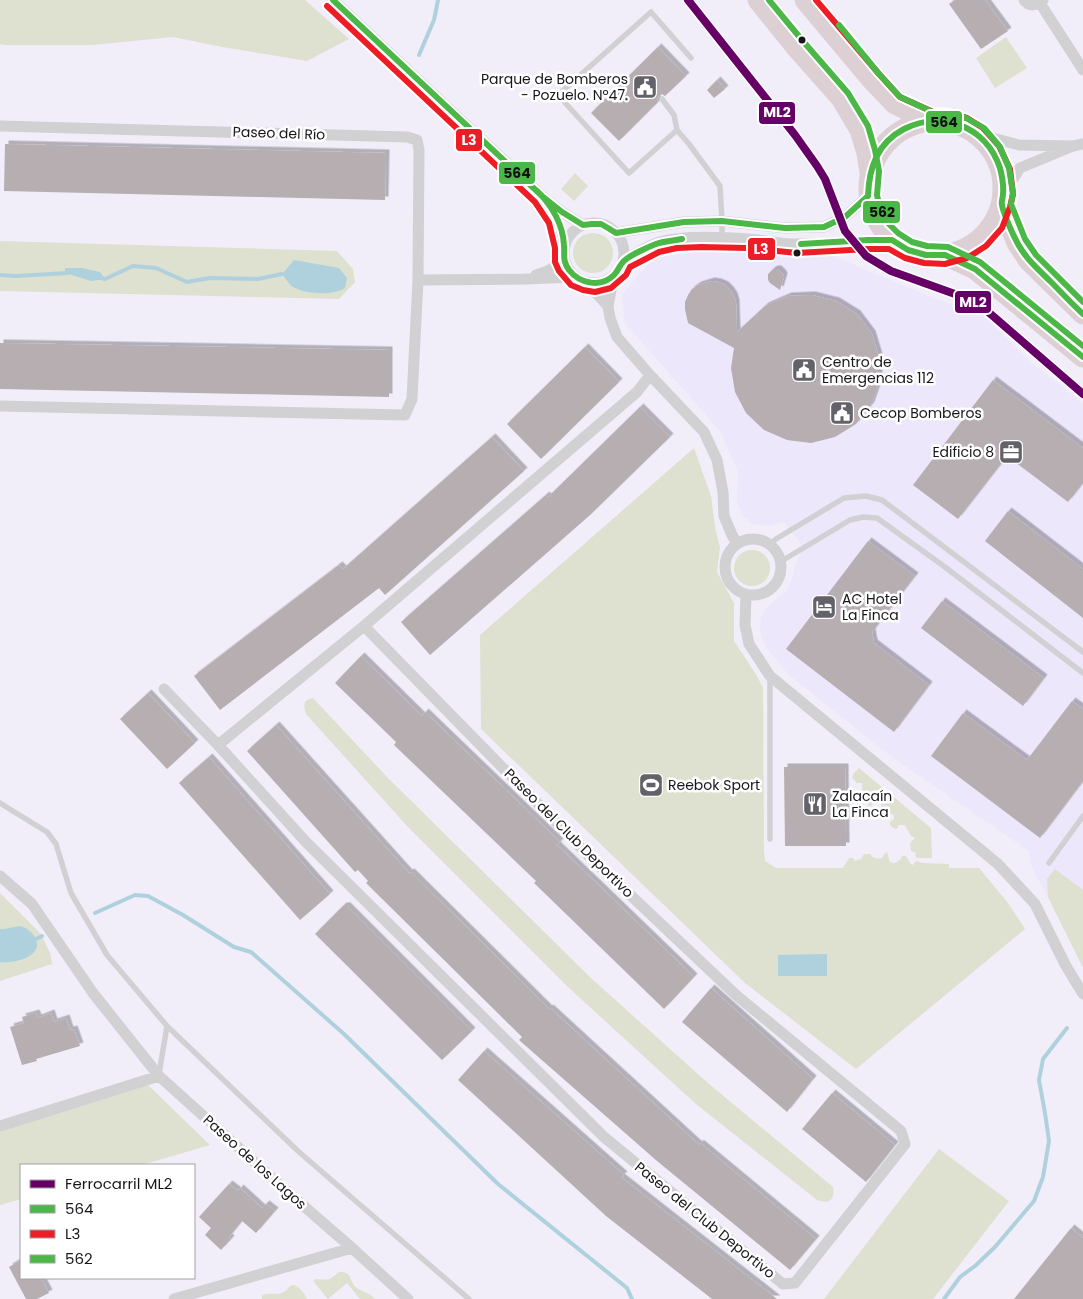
<svg xmlns="http://www.w3.org/2000/svg" width="1083" height="1299" font-family="Poppins,sans-serif">
<style>
.built{fill:#ece7fb}
.green{fill:#dee0d0}
.water{fill:#afd1dd}
.lines{fill:none;stroke-linecap:round;stroke-linejoin:round}
.stream{stroke:#afd1dd;stroke-width:4}
.building{fill:#b7aeb2;filter:url(#shadow)}
.lane{stroke:#d1d0d2;stroke-width:5.5}
.street{stroke:#d1d0d2;stroke-width:11}
.highway{stroke:#ddd0d4;stroke-width:21}
.bus-1-casing{stroke:#fff;stroke-width:10}
.bus-2-casing{stroke:#fff;stroke-width:10}
.bus-3-casing{stroke:#fff;stroke-width:10}
.bus-1{stroke:#4ab747;stroke-width:6}
.bus-2{stroke:#ee1c25;stroke-width:6}
.bus-3{stroke:#4ab747;stroke-width:6}
.rail-1-casing{stroke:#fff;stroke-width:11}
.rail-1{stroke:#606;stroke-width:8}
.bus-dot{fill:#17161c;stroke:#fff;stroke-width:2}
.labels{text-anchor:middle;stroke-width:5;stroke-linejoin:round;paint-order:stroke}
.poi-label{font-size:14px;fill:#17161c;stroke:#fff;text-anchor:start}
.street-label{font-size:14px;fill:#17161c;stroke:#fff}
.line-badge{stroke:#fff;stroke-width:2}
.badge-label{font-size:14px;text-anchor:middle;font-weight:bold;fill:#fff}
.pale-badge-label{font-size:14px;text-anchor:middle;font-weight:bold;fill:#111}
</style>
<defs>
<filter id="shadow"><feDropShadow dx="3.5" dy="-3.5" stdDeviation="0" flood-color="#0004"/></filter>
</defs>
<rect width="100%" height="100%" fill="#f1eef9"/>
<path class="built" d="M709 249 833 256 936 299 979 312 1032 363 1083 403V967L1058 915 1032 868 1029 851 889 755 788 674 767 648 762 639 760 630 761 619 765 609 784 593 791 583 795 567 803 547 784 522 769 526 752 524 741 514 737 500 738 472 720 431 625 323 622 294 653 259Z"/>
<path class="green" d="M0 0H305L349 39 307 61 222 47 173 37 93 45H5L0 44Z
M1006 37 1027 68 995 88 976 58Z
M575 173 588 186 574 201 561 189Z
M573 253a20 20 0 1 1 40 0a20 20 0 1 1-40 0Z
M0 241 337 251 353 269 355 282 339 299 0 291Z
M694 448 711 496 715 527 720 547 717 572 734 603V641L757 676 763 688 764 849 765 861 776 868H843L849 858H853L855 861 861 859 864 854H870C874 859 876 859 882 858L885 853 887 852 890 862 895 863 901 859 902 856H906L910 863 913 865 916 861 923 863 949 864V868H979L1008 903 1025 929 856 1069 745 983 481 729 480 635Z
M734 568a18 18 0 1 1 36 0a18 18 0 1 1-36 0Z
M313 698 387 777 592 979 709 1084 833 1187C835 1201 829 1204 817 1200L696 1104 570 989 407 826 306 714C303 706 303 700 313 698Z
M859 768 931 828 932 858H917L915 855 916 853 911 851 910 843 915 838 911 836 905 825H899L897 829 893 828 890 825V822L894 819V816L892 814 885 816 882 813 881 802 878 801 874 802 871 806H868L867 794 862 790V783H857L852 778 854 773Z
M1055 869 1083 890V968L1048 897 1047 879Z
M0 893 41 934 50 953 52 964 0 981Z
M148 1085 210 1145 142 1165H21V1199L0 1205V1130Z
M939 1149 1009 1201 933 1299H824Z
M339 1272C353 1271 349 1282 357 1288 363 1292 370 1293 375 1299H360L347 1283 328 1299 313 1281 316 1279C331 1280 328 1281 339 1272Z
M294 1285C299 1286 305 1294 307 1299H262V1295C275 1291 280 1299 290 1286Z"/>
<path class="water" d="M294 260 339 268 347 278 345 288C333 296 305 294 293 287 289 284 285 278 282 274Z
M65 268H82L100 272 105 279 91 281 65 273Z
M19 926C32 928 45 945 31 955 22 961 10 963 0 962V929H5Z
M827 954V976H778V955Z"/>
<g class="lines">
<path class="stream" d="M419 55 434 20 438 0
M0 275 16 276 68 273
M101 278 105 279 133 266 156 268 187 282 210 278 258 279 282 274
M95 913 135 895 148 896 183 915 234 947 251 952 344 1034 498 1184 627 1288 632 1299
M36 939 42 936
M944 1299 960 1277 975 1266 995 1247 1034 1201 1043 1177 1049 1141 1045 1113 1039 1080 1043 1059 1067 1028"/>
</g>
<path class="building" d="M955 0H985L1008 31 981 49 949 4Z
M658 47 686 76 665 96 662 94 659 96 657 99 658 102 619 141 591 113Z
M717 80 725 89 714 98 707 90Z
M5 144 386 153 385 200 4 191Z
M774 269H778L783 274 784 277 780 290 770 283 768 280V274L771 271Z
M711 281 718 282 725 285 730 290 734 296 736 303 737 332 765 306 788 296 812 295 836 301 857 314 872 334 879 357V382L871 405 856 424 835 437 811 443 787 440 764 430 746 413 735 392 731 368 734 348 688 323 685 309V302L688 295 692 289 698 285Z
M0 343 389 350V397L0 389Z
M585 347 619 382 541 459 507 424Z
M993 380 1083 448V483L1068 502 1007 456 958 519 913 485Z
M640 407 670 437 590 515 430 655 401 622 546 495 548 497Z
M492 437 524 471 385 595 379 588 220 710 194 676 339 565 343 569Z
M1008 511 1083 569V618L985 541Z
M868 541 915 576 872 632 874 643 929 685 894 732 786 649Z
M942 601 1044 678 1023 706 921 628Z
M361 656 422 716 425 712 560 842 557 845 694 977 664 1009 534 883 536 881 394 745 396 742 335 683Z
M148 693 195 743 167 769 120 719Z
M1072 701 1083 709V781L1040 838 931 756 963 713 1027 760Z
M276 725 409 873 411 872 549 1009 550 1008 699 1145 700 1143 816 1239 790 1270 657 1161 519 1040 522 1037 366 883 368 881 358 870 355 872 247 751Z
M209 757 330 894 300 920 179 783Z
M784 767H845L846 846H785Z
M343 906H347L472 1031 442 1060 315 934Z
M711 988 813 1079 787 1112 682 1022Z
M36 1013 38 1018 51 1013 54 1022 66 1018 70 1030 74 1029 80 1046 36 1059 37 1061 22 1065 10 1027 24 1023 22 1017Z
M484 1051 624 1175 621 1177 777 1299H712L606 1216 458 1080Z
M832 1093 895 1145 866 1182 802 1129Z
M229 1184 238 1191 240 1188 262 1208 266 1204 275 1211 256 1233 242 1221 229 1237 231 1239 221 1250 205 1235 211 1228 199 1217Z
M1071 1228 1083 1238V1299H1014Z
M21 1260V1278H41L49 1293 37 1299H26L9 1267Z"/>
<g class="lines">
<path class="lane" d="M691 58 651 12 558 95 629 173 677 130 689 144 720 186 722 221V238
M662 99 674 115 677 130
M769 545 776 539 844 498 866 496 882 500 1083 652
M780 562 850 520 863 517 877 518 945 567 1083 673
M0 803 47 832 56 844 71 893 107 955 167 1026 299 1152 469 1299
M770 839V676
M1049 863 1083 816
M159 1074 167 1026"/>
<path class="street" d="M333 0 542 196 562 212 583 225
M1024 0C1029 7 1038 6 1043 0
M1040 3 1083 70
M0 126 407 137 417 140 419 150 418 280 412 399 405 415 0 406
M977 134 1019 145 1073 146
M1004 193 1020 168 1073 146 1083 144
M549 207 557 220 564 247
M564 253a30 30 0 1 1 60 0a30 30 0 1 1-60 0Z
M616 233 684 222 722 221 785 228 824 227 845 217 868 196
M623 261C634 255 645 247 657 243 682 235 722 237 748 239 764 240 781 244 797 244 829 245 860 240 892 240
M536 275 548 271 564 260
M614 275 608 306 610 318 617 337 650 375 704 432 717 460 723 492 724 516 732 535 737 544
M418 280 525 279 575 277
M586 282 608 306
M725 567a28 28 0 1 1 56 0a28 28 0 1 1-56 0Z
M746 595 745 625 749 644 770 676 998 864 1035 904 1066 966 1083 994
M164 689 218 745 306 842 604 1137 783 1284 795 1283 905 1144 901 1131 736 995 588 855 364 626
M218 745 364 626 637 392 650 375
M0 876 32 904 93 993 159 1076 290 1194 352 1248 408 1299
M0 1126 159 1076
M174 1299 352 1248"/>
<path class="highway" d="M758 0 795 46 841 98 860 130 867 153 870 172
M805 0 872 80 895 104 931 121
M869 188a67 67 0 1 1 134 0a67 67 0 1 1-134 0Z
M1002 205 1017 243 1029 261 1083 314
M945 255 975 269 1083 357"/>
<defs>
<path id="bus-1" d="M333 0 542 196 562 212 583 225 592 224H601L608 228 616 233 684 222 722 221 785 228 824 227 845 217 868 196C869 168 877 143 904 129 942 110 986 126 1000 168 1002 176 1004 185 1003 194 1003 198 1001 202 1002 205 1003 213 1014 237 1018 244 1026 259 1039 270 1051 282 1061 292 1072 304 1083 314
M537 191C552 205 563 225 564 245 565 256 562 260 569 270 580 284 601 288 614 275 618 271 620 264 625 260 631 255 648 247 656 244 664 241 673 241 682 239
M801 244 868 240H892L908 250 926 255H945L975 269 1083 357"/>
<path id="bus-2" d="M327 6 535 202 549 223 555 248V262L559 271 571 285 583 290 595 292 611 288 626 275 630 267 659 252 677 248 701 247 747 248 797 253 868 249H889L905 258 924 263 945 264 967 258 986 246 1002 228 1010 207 1013 194 1010 169 999 146 983 128 967 118 949 113 933 112 900 97 879 74 816 0"/>
<path id="bus-3" d="M769 0 802 40 848 93 868 126 875 150 879 171 877 195 880 209 887 222 898 233 912 242 927 246 948 247 980 262 1083 346
M839 25 879 74 900 97 933 112 949 113 966 118 984 128 1000 147 1009 168 1013 193 1011 204 1025 239 1036 255 1083 302"/>
</defs>
<use href="#bus-1" class="bus-1-casing"/>
<use href="#bus-2" class="bus-2-casing"/>
<use href="#bus-3" class="bus-3-casing"/>
<use href="#bus-1" class="bus-1"/>
<use href="#bus-2" class="bus-2"/>
<use href="#bus-3" class="bus-3"/>
<defs>
<path id="rail-1" d="M688 0 795 135 817 166 825 179 845 231 866 256 891 271 966 298 986 310 1083 394"/>
</defs>
<use href="#rail-1" class="rail-1-casing"/>
<use href="#rail-1" class="rail-1"/>
</g>
<defs>
<symbol id="civic-square" viewBox="-11 -11 22 22"><rect x="-9" y="-9" width="18" height="18" rx="4" fill="#636269" stroke="#fff"/><path d="M-.6-6.5H3V-4.5H.6V-3L4-1V1h2V6H-6V1h2V-1L-.6-3ZM-1.2 2.5V6h2.4V2.5Z" fill="#fff"/></symbol>
<symbol id="office-square" viewBox="-11 -11 22 22"><rect x="-9" y="-9" width="18" height="18" rx="4" fill="#636269" stroke="#fff"/><path d="M-6-3h4V-5.5h4V-3h4V5H-6ZM-1-4.5V-3h2v-1.5ZM-6 0V1H6V0Z" fill="#fff"/></symbol>
<symbol id="hotel-square" viewBox="-11 -11 22 22"><rect x="-9" y="-9" width="18" height="18" rx="4" fill="#636269" stroke="#fff"/><path d="M-6-4.5h1.5V1H6V5H4.5V3h-9V5H-6ZM-4 0a1.8 1.8 0 1 1 3.6 0ZM.5 0V-2.5h3Q6-2.5 6 0Z" fill="#fff"/></symbol>
<symbol id="stadium-square" viewBox="-11 -11 22 22"><rect x="-9" y="-9" width="18" height="18" rx="4" fill="#636269" stroke="#fff"/><path d="M0-5a6.5 5 0 1 0 0 10a6.5 5 0 1 0 0-10ZM-3.5-1.8h7v3.6h-7Z" fill="#fff"/></symbol>
<symbol id="restaurant-square" viewBox="-11 -11 22 22"><rect x="-9" y="-9" width="18" height="18" rx="4" fill="#636269" stroke="#fff"/><path d="M-5-6h1v4h1v-4h1v4h1v-4h1v5L-1.5 .5V6h-2V.5L-5-1ZM5-6V6H3V1.5H1.5Q1.5-4 5-6Z" fill="#fff"/></symbol>
</defs>
<g fill-rule="evenodd">
<use href="#civic-square" x="631" y="73" width="28" height="28"/>
<use href="#civic-square" x="790" y="356" width="28" height="28"/>
<use href="#civic-square" x="828" y="399" width="28" height="28"/>
<use href="#office-square" x="997" y="438" width="28" height="28"/>
<use href="#hotel-square" x="810" y="593" width="28" height="28"/>
<use href="#stadium-square" x="637" y="771" width="28" height="28"/>
<use href="#restaurant-square" x="801" y="790" width="28" height="28"/>
</g>
<g class="bus-dot">
<circle cx="802" cy="40" r="4.5"/>
<circle cx="797" cy="253" r="4.5"/>
</g>
<g class="labels">
<g class="poi-label">
<text x="628" y="84" text-anchor="end">Parque de Bomberos<tspan x="628" dy="16">- Pozuelo. Nº47.</tspan></text>
<text x="822" y="367">Centro de<tspan x="822" dy="16">Emergencias 112</tspan></text>
<text x="860" y="418">Cecop Bomberos</text>
<text x="994" y="457" text-anchor="end">Edificio 8</text>
<text x="842" y="604">AC Hotel<tspan x="842" dy="16">La Finca</tspan></text>
<text x="668" y="790">Reebok Sport</text>
<text x="832" y="801">Zalacaín<tspan x="832" dy="16">La Finca</tspan></text>
</g>
<g class="street-label">
<text transform="translate(279 133) rotate(2)" y="5">Paseo del Río</text>
<text transform="translate(569 833) rotate(45)" y="5">Paseo del Club Deportivo</text>
<text transform="translate(255 1162) rotate(42)" y="5">Paseo de los Lagos</text>
<text transform="translate(705 1220) rotate(39)" y="5">Paseo del Club Deportivo</text>
</g>
</g>
<g class="line-badge">
<rect x="758" y="101" width="38" height="24" rx="5" fill="#606"/>
<rect x="925" y="110" width="38" height="24" rx="5" fill="#4ab747"/>
<rect x="455" y="128" width="28" height="24" rx="5" fill="#ee1c25"/>
<rect x="498" y="161" width="38" height="24" rx="5" fill="#4ab747"/>
<rect x="862" y="200" width="39" height="24" rx="5" fill="#4ab747"/>
<rect x="747" y="237" width="29" height="24" rx="5" fill="#ee1c25"/>
<rect x="954" y="290" width="38" height="24" rx="5" fill="#606"/>
</g>
<g class="badge-label">
<text x="777" y="117">ML2</text>
<text x="469" y="145">L3</text>
<text x="761" y="254">L3</text>
<text x="973" y="307">ML2</text>
</g>
<g class="pale-badge-label">
<text x="944" y="127">564</text>
<text x="517" y="178">564</text>
<text x="882" y="217">562</text>
</g>
<rect x="20" y="1164" width="175" height="115" fill="#ffffff" stroke="#a2a2a4"/>
<rect x="30" y="1180" width="25" height="8" fill="#660066" stroke="#a2a2a4"/>
<text x="65" y="1189" font-size="15" fill="#17161c">Ferrocarril ML2</text>
<rect x="30" y="1205" width="25" height="8" fill="#4ab747" stroke="#a2a2a4"/>
<text x="65" y="1214" font-size="15" fill="#17161c">564</text>
<rect x="30" y="1230" width="25" height="8" fill="#ee1c25" stroke="#a2a2a4"/>
<text x="65" y="1239" font-size="15" fill="#17161c">L3</text>
<rect x="30" y="1255" width="25" height="8" fill="#4ab747" stroke="#a2a2a4"/>
<text x="65" y="1264" font-size="15" fill="#17161c">562</text>
</svg>
